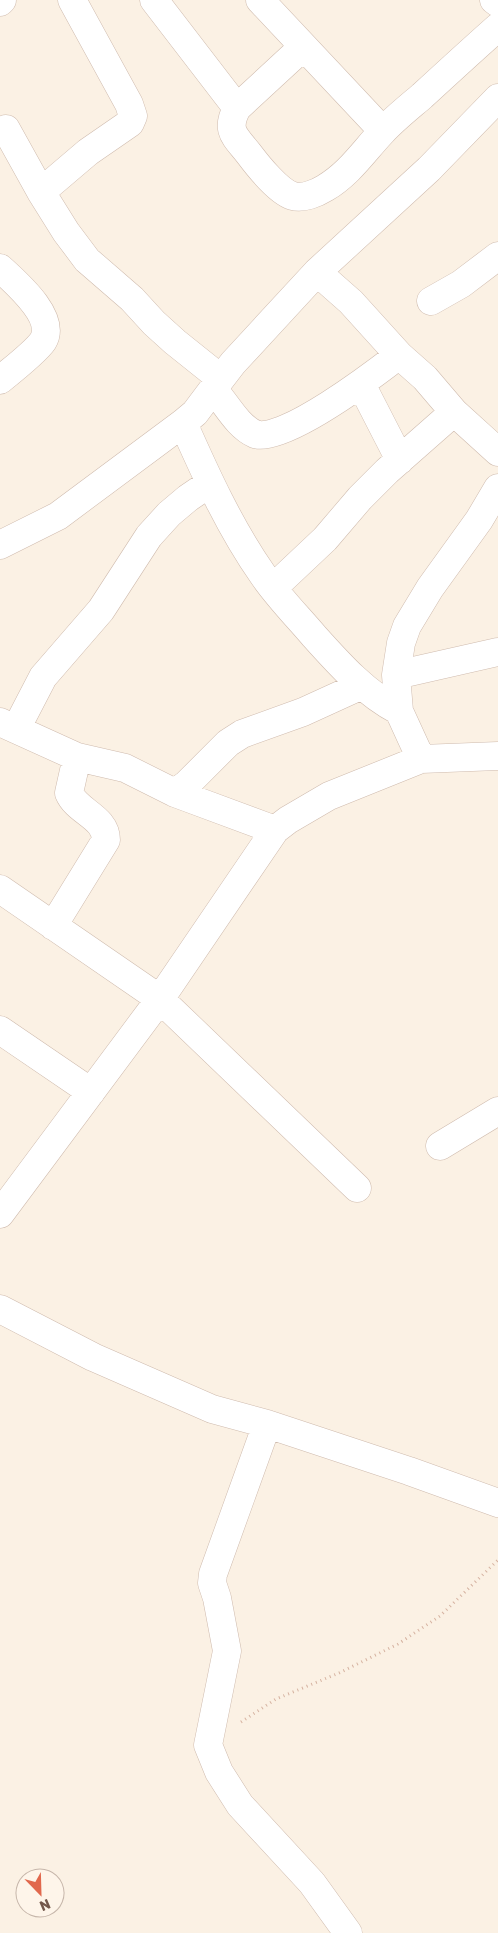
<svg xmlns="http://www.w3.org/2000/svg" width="498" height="1933" font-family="Rubik,sans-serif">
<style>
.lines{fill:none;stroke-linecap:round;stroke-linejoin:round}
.minor-casing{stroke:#cfbbae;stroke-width:29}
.path{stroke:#d5b2a0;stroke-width:3;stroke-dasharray:1 4;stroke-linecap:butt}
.minor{stroke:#fff;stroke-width:28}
</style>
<rect width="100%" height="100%" fill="#fbf1e4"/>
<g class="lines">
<defs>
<path id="minor" d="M154 0 237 108
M260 0 383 131
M494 0 498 3
M0 2 2 0
M303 47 237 108C225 131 235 136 249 154 258 166 279 192 293 196 303 199 317 193 325 188 349 174 364 151 382 132 394 119 408 108 422 96 447 73 472 50 498 27
M6 129 41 192 66 232 87 260 132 299 154 323 175 342 220 378
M41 192 88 152 130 123 133 116 129 104 72 0
M0 268C15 282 57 317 43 341 37 350 10 372 0 380
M317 272 351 302 399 355 425 378 454 412 498 452
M431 301 461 284 498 256
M361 384 400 460
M213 389 233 363 317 272 429 169 498 98
M183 423C206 475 230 528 263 575 278 597 297 616 314 636 340 665 365 693 399 711
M0 545 58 516 183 423 195 413 213 389C226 403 237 426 255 434 282 445 377 372 399 355
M273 588 325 539 360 498 387 471 454 412
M396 675 498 652
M0 722 77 757 125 768 175 793 275 830
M16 729 43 677 101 610 149 536 169 514 188 498 210 483
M421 759 399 711 396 675 401 643 407 626 430 588 479 520 498 488
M175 793 187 784 228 743 242 734 303 712 360 686
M0 889 160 999 357 1188
M53 926 106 840C106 817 77 812 69 793L77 757
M0 1030 91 1092
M440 1146 498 1111
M0 1214 160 999 275 830 288 820 329 796 421 759 498 756
M0 1309 93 1357 212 1409 267 1424 409 1471 498 1503
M267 1424 213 1574 212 1583 217 1598 227 1651 208 1745 219 1772 240 1805 312 1883 348 1933"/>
</defs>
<use href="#minor" class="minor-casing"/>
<path class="path" d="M241 1722 276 1699 339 1673 398 1644 440 1616 498 1560"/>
<use href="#minor" class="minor"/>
</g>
<g transform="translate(40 1893) rotate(157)"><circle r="24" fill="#fef5ea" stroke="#c6b6aa"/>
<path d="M0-4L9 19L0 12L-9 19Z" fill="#e1684d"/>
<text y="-8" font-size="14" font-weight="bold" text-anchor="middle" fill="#73574b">N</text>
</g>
</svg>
